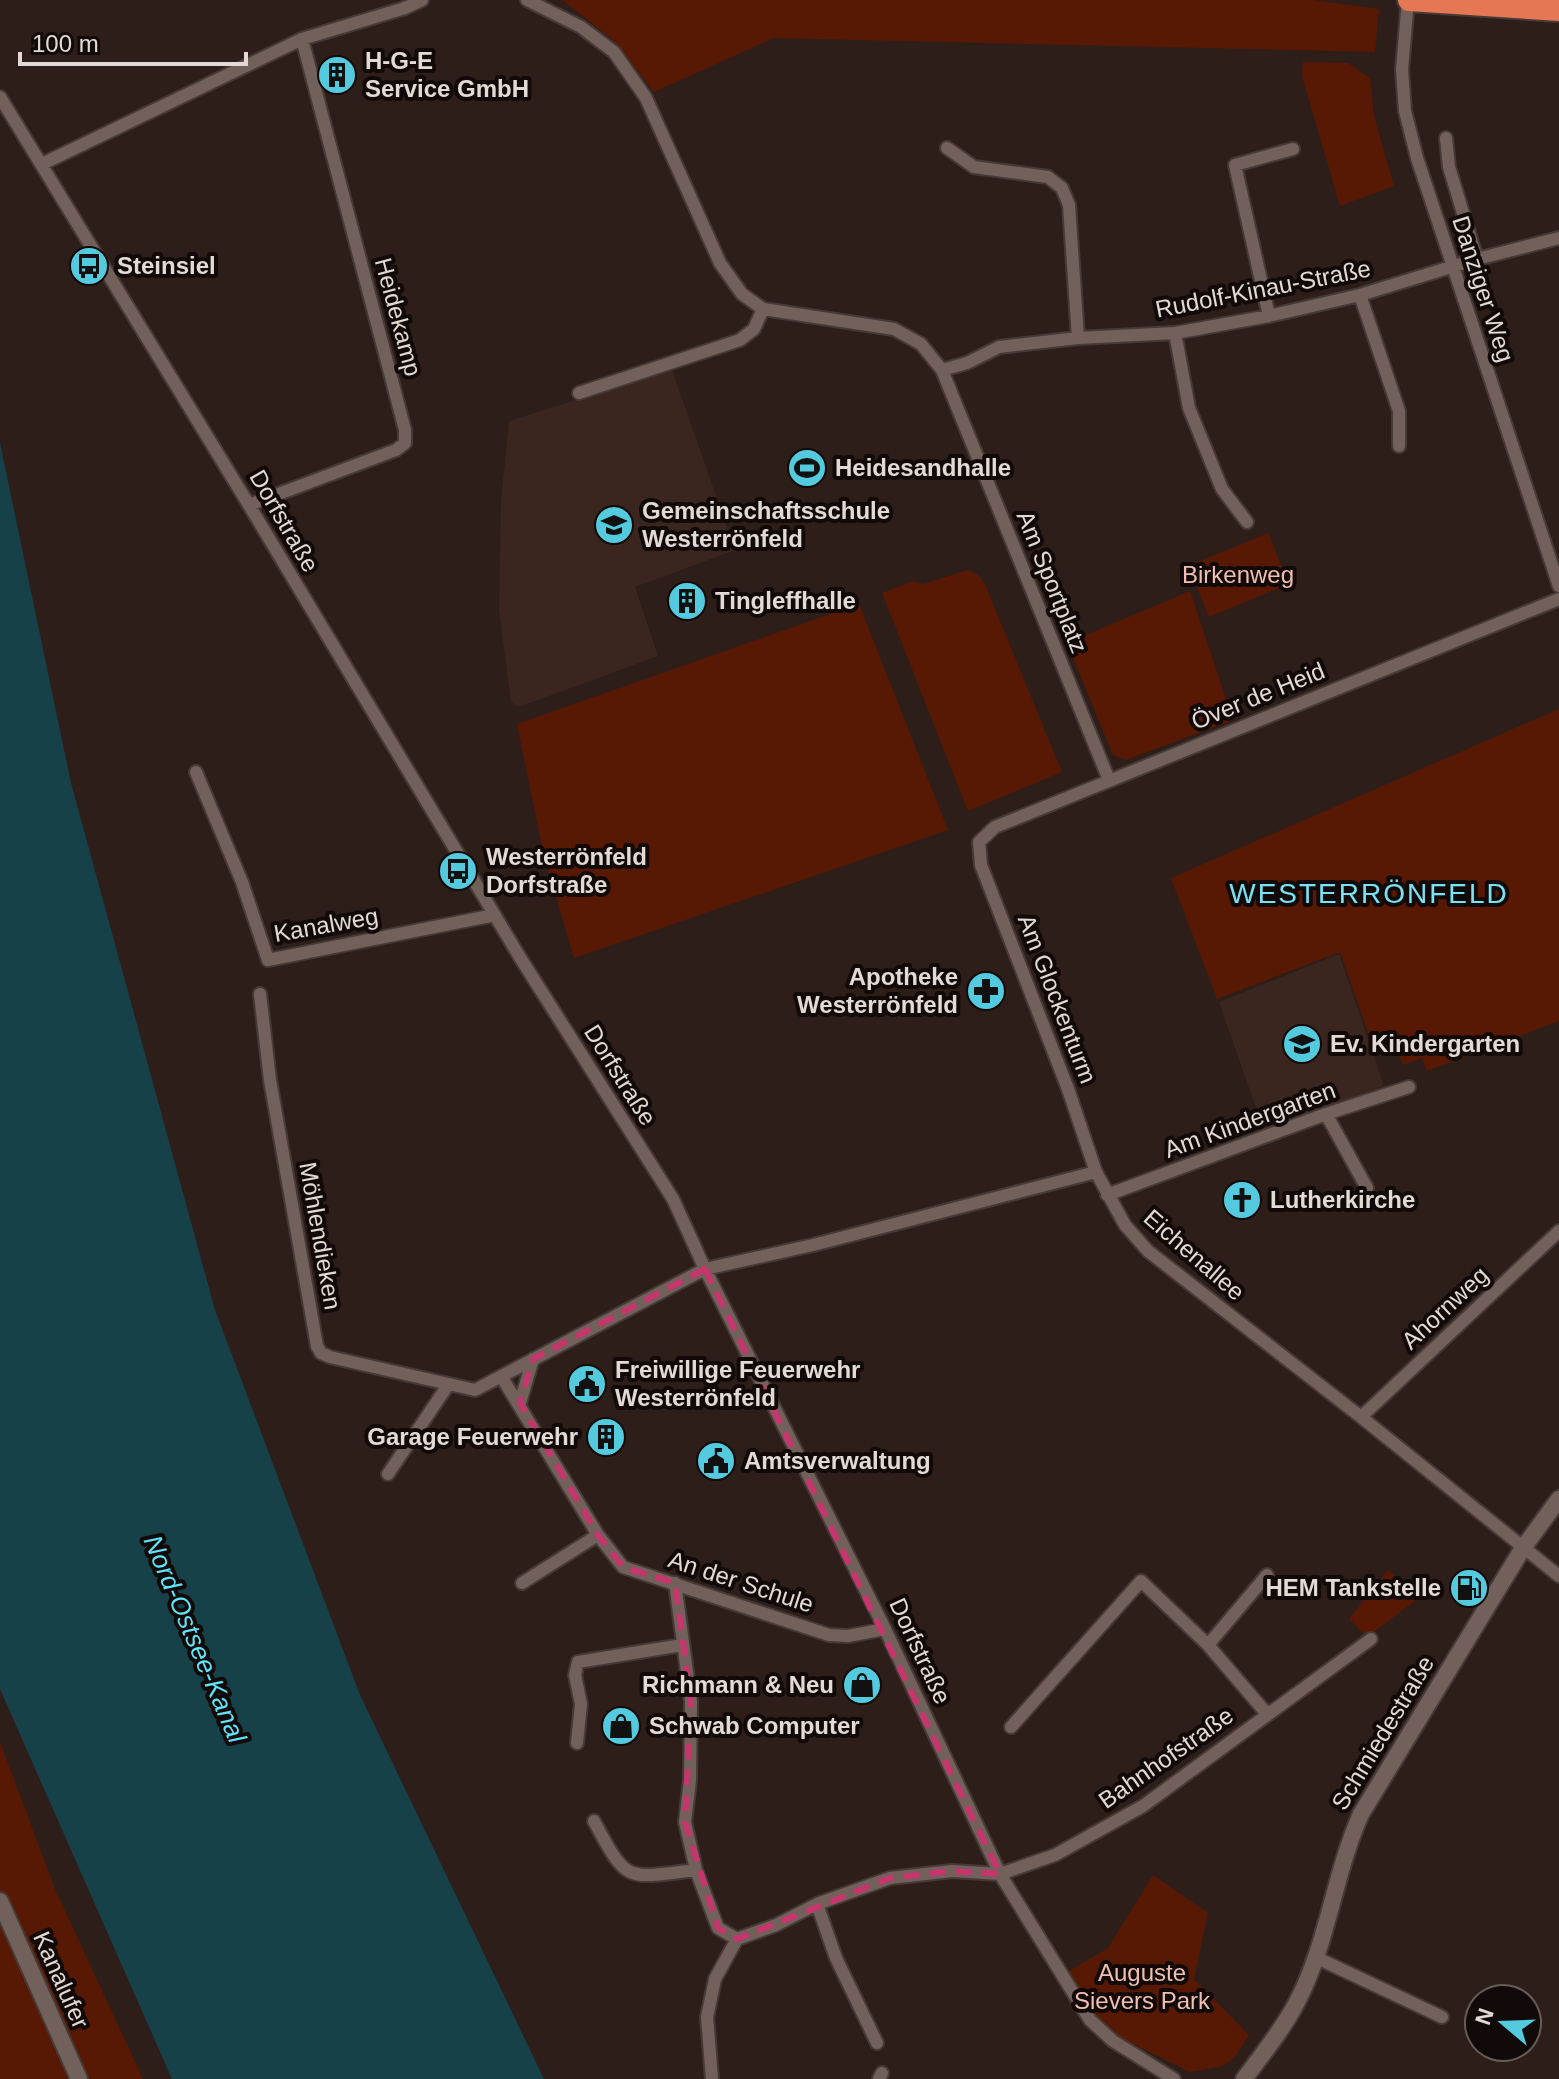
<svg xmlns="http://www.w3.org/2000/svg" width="1559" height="2079" font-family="Helvetica,sans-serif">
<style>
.built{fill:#3b251f}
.green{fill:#581904}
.water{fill:#164148}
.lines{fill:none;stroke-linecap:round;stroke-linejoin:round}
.street-casing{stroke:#463a37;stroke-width:16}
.secondary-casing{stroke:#463a37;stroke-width:20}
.highway-casing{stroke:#463a37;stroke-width:26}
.street{stroke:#72605a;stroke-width:12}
.secondary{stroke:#72605a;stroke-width:16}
.highway{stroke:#e67755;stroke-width:22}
.marked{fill:none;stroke:#c7356d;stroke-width:6;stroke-dasharray:16 10;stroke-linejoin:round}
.labels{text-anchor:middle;stroke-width:8;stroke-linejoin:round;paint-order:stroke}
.poi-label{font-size:24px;font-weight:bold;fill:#e3d9d5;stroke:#110a08;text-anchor:start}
.street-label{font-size:24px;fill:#e3d9d5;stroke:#110a08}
.park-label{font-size:24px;fill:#f0bfb0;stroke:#110a08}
.water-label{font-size:26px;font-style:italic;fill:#5fe5fc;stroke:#110a08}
.quarter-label{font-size:28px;letter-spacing:2px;fill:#7ae2f5;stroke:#110a08}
</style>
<rect width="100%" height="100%" fill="#2d1e1a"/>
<path class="built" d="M672 370 735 550 635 587 658 656 519 707 511 702 499 610 501 501 509 421Z
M1339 954 1384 1086 1264 1131 1219 1002Z"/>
<path class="green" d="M562 0H1313L1379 9 1375 52 774 38 654 92 613 40Z
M1303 62 1348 63 1370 78 1374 116 1394 186 1340 206 1302 76Z
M1268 533 1289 584 1209 617 1188 566Z
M968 570 978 575 984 582 1062 772 968 811 882 593 913 581 923 584Z
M1190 591 1233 720 1126 760 1113 755 1067 643Z
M859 604 948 830 574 958 544 856 517 724Z
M1559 709V1021L1427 1071 1422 1058 1403 1065 1397 1048 1376 1055 1340 952 1217 999 1171 878Z
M1388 1570 1420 1597 1367 1637 1349 1619Z
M0 1742 55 1889 143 2079H0Z
M1153 1875 1208 1913 1194 1979 1249 2035 1235 2057 1223 2066 1190 2072 1121 2038 1095 2014 1069 1971 1108 1948Z"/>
<path class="water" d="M0 443 71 783 215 1310 360 1695 544 2079H172L0 1689Z"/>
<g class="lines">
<defs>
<path id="street" d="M527 0 581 27 614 52 646 98 720 263 742 294 763 309 894 329 921 344 942 370 1109 780
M1408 0 1402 70 1405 111 1417 158 1559 586
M0 97 249 505 521 959 673 1199 705 1269 885 1629 1000 1874 1090 2020 1113 2041 1174 2079
M1446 138 1449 167 1477 259
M947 148 974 167 1048 177 1062 188 1069 205 1078 338
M42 164 302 39 405 8 422 0
M1360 295 1399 411V446
M1269 316 1235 165 1293 149
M1175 333 1189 408 1222 489 1247 522
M942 370 967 363 999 347 1078 338 1175 333 1269 316 1360 295 1477 259 1559 238
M579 393 740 340 754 329 763 309
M249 505 396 450 405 443V430L302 39
M1559 599 995 827 979 842 981 865 1068 1089 1096 1172 1125 1225 1148 1251 1361 1417 1559 1576
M196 772 242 882 268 960 495 915
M260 994 270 1080 317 1346 321 1353 330 1357 475 1390 705 1269 813 1245 1096 1172
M1326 1114 1367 1188
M1107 1195 1326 1114 1409 1087
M501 1376 598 1535 623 1567 829 1635 848 1636 885 1629
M520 1403 533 1359
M1361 1417 1559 1231
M388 1474 448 1385
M522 1583 598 1535
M675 1583 691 1702 690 1780 685 1822 696 1870 718 1928 737 1939
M1208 1645 1267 1575
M1011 1727 1141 1581 1208 1645 1267 1714
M577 1743 581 1704 575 1675 578 1662 682 1645
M594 1821C628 1885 626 1878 696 1870
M817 1904 836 1958 877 2043
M1315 1957 1442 2017
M712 2079 707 2017 715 1979 737 1939 776 1925 817 1904 890 1878 952 1871 1000 1874 1055 1855 1143 1806 1371 1639
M879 2079 882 2073"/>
<path id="secondary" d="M0 1901 79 2079
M1244 2079C1262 2055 1283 2029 1297 2002 1328 1943 1334 1874 1361 1814L1523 1548 1559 1499"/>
<path id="highway" d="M1409 0 1559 10"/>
</defs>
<use href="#street" class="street-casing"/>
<use href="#secondary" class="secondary-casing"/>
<use href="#highway" class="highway-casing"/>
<use href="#street" class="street"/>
<use href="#secondary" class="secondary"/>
<use href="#highway" class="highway"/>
</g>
<path class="marked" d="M705 1269 1000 1874 952 1871 890 1878 737 1939 718 1928 685 1822 691 1702 675 1583 623 1567 598 1535 520 1403 533 1359Z"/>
<defs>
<symbol id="building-disc" viewBox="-11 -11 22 22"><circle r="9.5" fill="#54cade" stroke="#110a08"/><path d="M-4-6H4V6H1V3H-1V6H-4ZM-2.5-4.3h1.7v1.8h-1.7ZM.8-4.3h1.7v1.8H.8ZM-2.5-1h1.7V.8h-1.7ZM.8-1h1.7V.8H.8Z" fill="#111"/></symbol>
<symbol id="bus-disc" viewBox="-11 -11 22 22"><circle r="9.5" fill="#54cade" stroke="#110a08"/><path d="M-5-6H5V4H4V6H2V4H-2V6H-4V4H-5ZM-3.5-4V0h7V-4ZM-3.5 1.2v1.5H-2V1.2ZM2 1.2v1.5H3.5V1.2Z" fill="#111"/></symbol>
<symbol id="stadium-disc" viewBox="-11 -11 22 22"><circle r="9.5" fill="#54cade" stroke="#110a08"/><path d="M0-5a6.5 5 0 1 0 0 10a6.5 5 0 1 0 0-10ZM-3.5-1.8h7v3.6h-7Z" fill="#111"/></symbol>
<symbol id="school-disc" viewBox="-11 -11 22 22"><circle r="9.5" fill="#54cade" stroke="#110a08"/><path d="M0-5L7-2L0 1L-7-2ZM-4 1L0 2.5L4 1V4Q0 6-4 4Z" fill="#111"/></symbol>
<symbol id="pharmacy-disc" viewBox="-11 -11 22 22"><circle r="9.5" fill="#54cade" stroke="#110a08"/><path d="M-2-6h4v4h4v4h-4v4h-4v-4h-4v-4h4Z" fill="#111"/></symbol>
<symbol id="church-disc" viewBox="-11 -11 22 22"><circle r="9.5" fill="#54cade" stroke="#110a08"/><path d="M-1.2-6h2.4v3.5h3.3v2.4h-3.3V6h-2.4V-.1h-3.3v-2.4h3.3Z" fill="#111"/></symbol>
<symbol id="civic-disc" viewBox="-11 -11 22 22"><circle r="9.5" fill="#54cade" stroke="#110a08"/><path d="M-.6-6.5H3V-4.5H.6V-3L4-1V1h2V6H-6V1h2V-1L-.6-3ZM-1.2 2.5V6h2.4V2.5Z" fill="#111"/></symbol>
<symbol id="fuel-disc" viewBox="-11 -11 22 22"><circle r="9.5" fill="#54cade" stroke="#110a08"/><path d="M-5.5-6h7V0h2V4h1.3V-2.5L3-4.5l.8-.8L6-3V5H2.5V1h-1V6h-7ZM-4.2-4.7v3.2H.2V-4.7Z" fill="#111"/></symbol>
<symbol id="shop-disc" viewBox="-11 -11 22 22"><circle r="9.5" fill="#54cade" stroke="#110a08"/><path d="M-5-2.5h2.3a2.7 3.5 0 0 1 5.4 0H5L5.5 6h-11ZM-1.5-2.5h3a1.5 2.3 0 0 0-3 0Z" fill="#111"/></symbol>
</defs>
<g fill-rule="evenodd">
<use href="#building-disc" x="315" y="53" width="44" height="44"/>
<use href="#bus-disc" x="67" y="244" width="44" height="44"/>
<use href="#stadium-disc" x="785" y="446" width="44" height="44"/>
<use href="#school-disc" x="592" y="503" width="44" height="44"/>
<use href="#building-disc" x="665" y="579" width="44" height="44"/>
<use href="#bus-disc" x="436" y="849" width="44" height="44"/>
<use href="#pharmacy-disc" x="964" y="969" width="44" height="44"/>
<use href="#school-disc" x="1280" y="1022" width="44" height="44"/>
<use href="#church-disc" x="1220" y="1178" width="44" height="44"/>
<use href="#civic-disc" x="565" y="1362" width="44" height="44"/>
<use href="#building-disc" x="584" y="1415" width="44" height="44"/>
<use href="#civic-disc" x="694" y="1439" width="44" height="44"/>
<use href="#fuel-disc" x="1447" y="1566" width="44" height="44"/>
<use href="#shop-disc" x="840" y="1663" width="44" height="44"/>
<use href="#shop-disc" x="599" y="1704" width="44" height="44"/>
</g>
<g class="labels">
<g class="poi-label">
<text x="365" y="69">H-G-E<tspan x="365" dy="28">Service GmbH</tspan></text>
<text x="117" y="274">Steinsiel</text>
<text x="835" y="476">Heidesandhalle</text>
<text x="642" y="519">Gemeinschaftsschule<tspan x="642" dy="28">Westerrönfeld</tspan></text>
<text x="715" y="609">Tingleffhalle</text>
<text x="486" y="865">Westerrönfeld<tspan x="486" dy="28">Dorfstraße</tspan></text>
<text x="958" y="985" text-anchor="end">Apotheke<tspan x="958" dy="28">Westerrönfeld</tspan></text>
<text x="1330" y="1052">Ev. Kindergarten</text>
<text x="1270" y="1208">Lutherkirche</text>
<text x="615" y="1378">Freiwillige Feuerwehr<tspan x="615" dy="28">Westerrönfeld</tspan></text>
<text x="578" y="1445" text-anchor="end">Garage Feuerwehr</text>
<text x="744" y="1469">Amtsverwaltung</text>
<text x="1441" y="1596" text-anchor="end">HEM Tankstelle</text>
<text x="834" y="1693" text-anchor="end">Richmann &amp; Neu</text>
<text x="649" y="1734">Schwab Computer</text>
</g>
<g class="street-label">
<text transform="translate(1263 289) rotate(-11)" y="8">Rudolf-Kinau-Straße</text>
<text transform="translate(1483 289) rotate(72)" y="8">Danziger Weg</text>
<text transform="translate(398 317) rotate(75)" y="8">Heidekamp</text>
<text transform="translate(284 521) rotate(60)" y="8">Dorfstraße</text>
<text transform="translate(1052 582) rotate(68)" y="8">Am Sportplatz</text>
<text transform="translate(1258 696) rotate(-22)" y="8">Över de Heid</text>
<text transform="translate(326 925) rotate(-10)" y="8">Kanalweg</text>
<text transform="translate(1057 999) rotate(69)" y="8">Am Glockenturm</text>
<text transform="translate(620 1075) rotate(58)" y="8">Dorfstraße</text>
<text transform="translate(1250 1120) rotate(-20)" y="8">Am Kindergarten</text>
<text transform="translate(320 1236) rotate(80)" y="8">Möhlendieken</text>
<text transform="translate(1194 1255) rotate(41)" y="8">Eichenallee</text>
<text transform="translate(1445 1308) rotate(-43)" y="8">Ahornweg</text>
<text transform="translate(741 1582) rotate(18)" y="8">An der Schule</text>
<text transform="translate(920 1651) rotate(65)" y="8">Dorfstraße</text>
<text transform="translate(1383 1733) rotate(-59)" y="8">Schmiedestraße</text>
<text transform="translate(1166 1758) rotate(-35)" y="8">Bahnhofstraße</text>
<text transform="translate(61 1980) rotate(66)" y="8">Kanalufer</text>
</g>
<g class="park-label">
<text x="1238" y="583">Birkenweg</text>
<text x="1142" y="1981">Auguste<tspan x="1142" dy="28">Sievers Park</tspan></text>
</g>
<g class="water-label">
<text transform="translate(195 1639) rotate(67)" y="9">Nord-Ostsee-Kanal</text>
</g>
<g class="quarter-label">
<text x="1369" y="903">WESTERRÖNFELD</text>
</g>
</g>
<g transform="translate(1503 2023) rotate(289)"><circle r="38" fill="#110a08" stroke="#655d5a" stroke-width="2"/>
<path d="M0-6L14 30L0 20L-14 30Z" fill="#54cade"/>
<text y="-12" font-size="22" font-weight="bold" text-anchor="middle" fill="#e3d9d5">N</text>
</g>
<path d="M20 52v12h226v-12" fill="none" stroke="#e3d9d5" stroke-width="4"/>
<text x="32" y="52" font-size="24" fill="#e3d9d5" stroke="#110a08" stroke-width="6" paint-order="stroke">100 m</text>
</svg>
